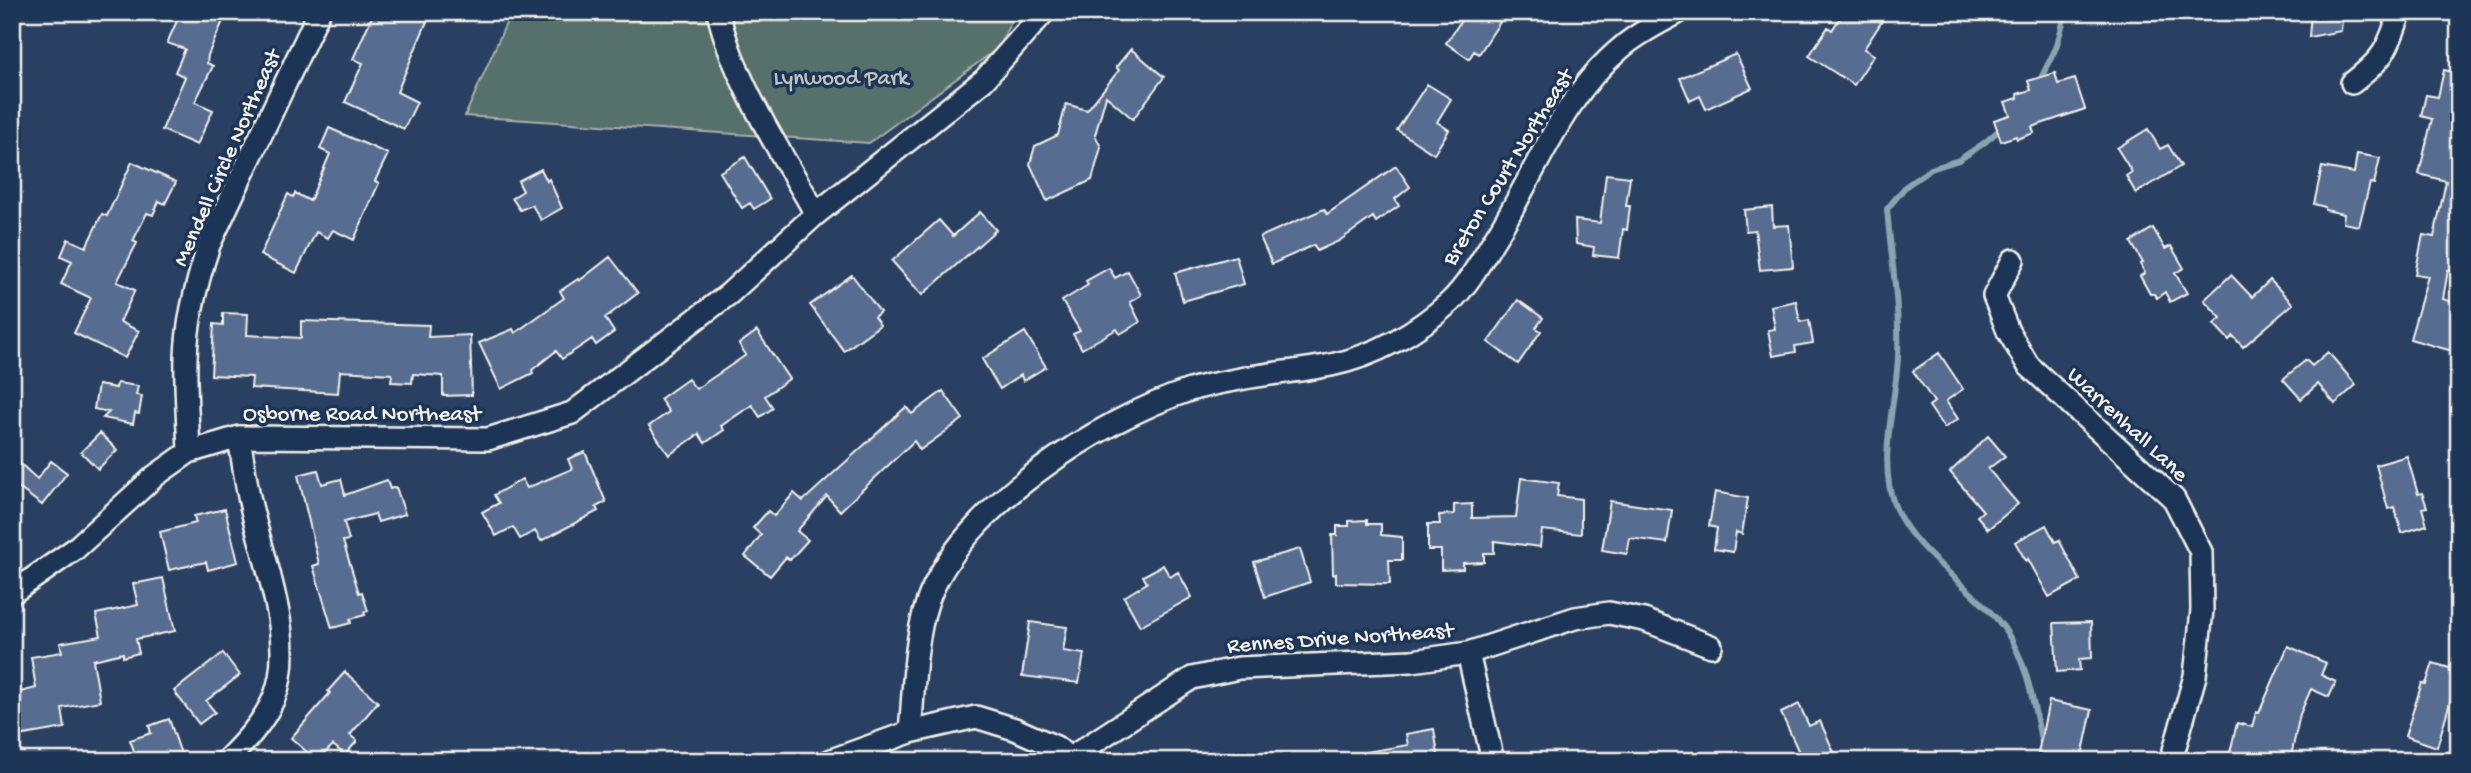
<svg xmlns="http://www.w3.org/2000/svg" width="2471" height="773" font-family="'Gochi Hand',sans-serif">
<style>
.green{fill:#576f6c;stroke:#a6b0aa;stroke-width:2}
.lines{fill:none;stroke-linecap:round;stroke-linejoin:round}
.stream{stroke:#8ba4af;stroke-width:6}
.building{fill:#576d91;stroke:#f4f1e8;stroke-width:2}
.minor-casing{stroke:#f4f1e8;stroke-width:26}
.minor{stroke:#1d3557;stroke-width:21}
.labels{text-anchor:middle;stroke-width:7;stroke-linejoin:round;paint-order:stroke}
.park-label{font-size:23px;fill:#bdc4bd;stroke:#1d3557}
.street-label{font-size:23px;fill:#f4f1e8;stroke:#1d3557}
</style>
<rect width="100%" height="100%" fill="#294063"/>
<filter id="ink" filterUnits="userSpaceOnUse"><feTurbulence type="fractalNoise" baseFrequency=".0143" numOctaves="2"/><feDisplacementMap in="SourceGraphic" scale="14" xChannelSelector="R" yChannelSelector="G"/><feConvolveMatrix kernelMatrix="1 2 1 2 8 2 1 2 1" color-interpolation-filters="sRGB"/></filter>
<g filter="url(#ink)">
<path class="green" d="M511 12H1016L998 48 869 143 465 116Z"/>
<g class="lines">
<path class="stream" d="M2039 82 2056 48 2066 12
M2004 126 1984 143 1959 160 1931 169 1906 186 1887 209C1891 257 1900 308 1898 357 1896 404 1876 463 1896 509 1916 553 1964 581 1996 618 2031 658 2033 711 2046 761"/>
</g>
<path class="building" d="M181 12H227L208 55 207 63 213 66 195 102 213 110 197 145 162 130 185 77 175 72 185 49 167 43Z
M374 12H431L397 92 417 102 404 129 345 102 363 63 353 59Z
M1467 12H1486L1500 22 1479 54 1474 51 1469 59 1446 43Z
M1844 12H1888L1864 49 1874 55 1854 85 1809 56 1828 27 1832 30Z
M2311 12H2343L2341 31 2309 37Z
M1131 49 1164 77 1133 119 1106 96 1095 135 1101 147 1092 180 1047 201 1030 164 1035 146 1058 135 1066 104 1087 110 1119 70 1116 67Z
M1736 54 1752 88 1706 109 1700 96 1690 101 1680 78Z
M2444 70 2459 73V243L2453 271 2448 270 2443 299 2459 304V353L2410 339 2428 276 2415 274 2423 235 2434 237 2446 181 2419 174 2432 119 2421 116 2426 95 2438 97Z
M2055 73 2058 84 2075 79 2085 109 2032 127 2034 133 2017 139 2016 136 2001 141 1994 120 2010 115 2005 102 2018 98 2017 94 2031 90 2028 81Z
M1427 84 1451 99 1437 122 1449 130 1434 154 1397 130Z
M329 128 388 154 375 181 379 183 354 240 333 230 328 238 316 232 296 273 260 255 288 194 293 197 295 193 310 201 330 154 320 149Z
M2148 129 2160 149 2168 145 2181 166 2136 193 2126 176 2132 172 2117 148Z
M2357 154 2380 158 2374 184 2370 183 2359 226 2343 223 2344 214 2325 210V207L2314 204 2322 167 2354 173Z
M745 157 770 199 754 209 750 203 742 208 720 172Z
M132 162 176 182 165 204 159 201 153 215 147 213 133 241 137 243 117 282 135 290 120 322 139 331 125 358 74 333 91 298 61 284 72 261 61 256 68 239 86 247 102 214 107 216Z
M1396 166 1410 187 1395 199 1399 206 1376 222 1373 217 1339 241 1317 251 1314 245 1272 264 1260 237 1324 209 1327 214Z
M541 169 547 181 549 179 562 208 541 220 532 205 520 210 512 198 523 191 518 181Z
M1606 174 1630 177 1626 206H1630L1627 230 1623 229 1619 258 1593 255 1594 247 1576 244 1575 220 1600 223Z
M1772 207 1773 226 1789 225 1793 267 1760 270 1755 230 1746 231 1744 210Z
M980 212 996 230 922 295 892 261 939 220 953 236Z
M2153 228 2165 249 2171 246 2184 268 2175 273 2187 293 2170 302 2165 292 2157 298 2154 294H2150L2140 276 2145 273 2140 264 2143 263 2131 242Z
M1236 256 1244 284 1183 301 1175 273Z
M610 257 638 293 605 318 614 332 596 345 592 339 562 359 556 351 532 370 533 373 501 389 479 343 513 329 515 333 564 298 560 291 578 279 579 281Z
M1109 268 1115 278 1128 271 1141 295 1130 302 1140 322 1120 334 1117 329 1082 349 1073 334 1080 331 1062 301 1088 285 1086 281Z
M852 275 880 312 874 317 880 325 844 351 810 305Z
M2231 275 2252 297 2270 280 2293 304 2243 347 2233 336 2229 340 2214 324 2221 318 2204 300Z
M1518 300 1543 318 1536 328 1541 331 1518 364 1488 342Z
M1796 301 1800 322 1809 320 1813 343 1795 346 1796 352 1773 356 1768 330 1775 329 1771 306Z
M223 313 248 314 247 335 301 338V321L429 325 428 337 470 335 472 395 443 396V376L413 374 412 383 391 382 392 374 340 371 338 393 251 388 252 377 211 375 214 324 223 325Z
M757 331 789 379 765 396 773 408 760 417 752 405 721 426 724 430 705 443 699 434 669 455 649 426 669 412 660 399 688 379 696 389 746 355 739 344Z
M1025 332 1046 367 1023 381 1021 375 1000 389 982 359Z
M2328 352 2356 385 2335 404 2318 384 2301 399 2283 379 2306 360 2312 366Z
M1939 353 1963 389 1946 401 1958 419 1944 428 1929 406 1934 402 1913 371Z
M117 383 138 386 136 395 142 396 139 414 135 413 133 424 103 418 109 412 94 409 98 385 116 388Z
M943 391 963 419 920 450 914 441 840 511 827 496 797 531 808 540 790 560 786 557 770 576 745 556 761 535 753 528 768 511 774 516 794 493 803 501 906 407 912 414Z
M100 433 117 450 98 469 81 452Z
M1988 436 2005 456 1988 469 2018 504 1988 529 1977 516 1983 511 1950 472Z
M585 452 606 502 596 507 598 511 541 541 535 531 520 539 513 527 496 536 482 512 499 503 494 495 522 479 527 488 572 469 568 459Z
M12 456 37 479 51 461 67 473 42 505 12 483Z
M2407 456 2418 494 2422 493 2427 507 2422 508 2427 525 2402 533 2394 507 2388 509 2376 465Z
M318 470 322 484 341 479 345 495 387 480 390 489 396 487 405 514 378 522 375 514 344 522 349 540 343 541 359 593 362 592 368 611 364 612 365 615 350 619 351 623 332 628 313 566 319 564 298 475Z
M1521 478 1559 483 1557 496 1581 499V534L1542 530 1540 547 1494 541V553H1484V562L1463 563V569L1441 570V550H1428V524H1440L1439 515 1454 514V505L1472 504V518L1516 517Z
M1715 492 1748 498 1742 534 1736 532 1733 552 1714 549 1717 528 1709 526Z
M1610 501 1672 510 1667 543 1630 538 1627 554 1602 550Z
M225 509 238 562 208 570 206 562 169 570 160 532 196 523 194 516Z
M1367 520V524H1381V535L1402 537V560H1389L1390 584 1336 583V574L1333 575 1332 535H1337V526H1349V521Z
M2046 525 2055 542 2059 540 2080 580 2049 597 2028 559 2026 561 2015 542Z
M1300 549 1310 582 1265 597 1254 562Z
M1163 565 1170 577 1178 572 1192 597 1140 626 1124 597 1147 583 1143 576Z
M163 578 175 631 136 639 139 653 123 657V653L93 660 100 701 62 708 65 728 12 737V694L36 688 31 657 62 652 60 643 101 636 96 614 138 605 133 584Z
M1030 622 1067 627 1063 651 1084 654 1079 683 1022 676Z
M2091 622 2092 658 2079 659 2080 670 2057 672 2054 623Z
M2288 646 2326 663 2321 675 2336 682 2329 697 2311 689 2300 714 2290 761H2228L2237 723 2252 727 2256 712 2259 713Z
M223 653 240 675 206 701 215 712 199 724 174 691Z
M2433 663 2459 671 2437 747 2405 736 2422 683 2426 684Z
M345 672 378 702 350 735 357 741 345 755 333 745 317 761 291 738 330 693 328 691Z
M2049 701 2092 710 2081 761 2038 753Z
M1799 704 1809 726 1820 721 1838 761H1803L1781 713Z
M169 719 181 754 163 761H138L130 740 151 733 149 726Z
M1434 729 1439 761H1367L1366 752 1408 745 1406 734Z"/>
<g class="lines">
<defs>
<path id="minor" d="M718 12C735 84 780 150 816 214
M2352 83C2383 59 2388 50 2400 12
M2013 260 1994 296 2008 331 2028 365 2174 499 2201 552 2202 610 2195 676 2171 761
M189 452C188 421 185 389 186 358 187 320 197 281 209 245L319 12
M12 593 75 549 155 476 189 452 239 437 488 439 572 413 729 294 816 214 984 80 1044 12
M1468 653 1493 761
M910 732C914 690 914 643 927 603 960 508 1099 420 1190 390 1206 385 1224 382 1240 379 1270 373 1301 371 1331 365 1375 356 1417 332 1450 302 1470 283 1484 255 1499 232 1537 170 1563 96 1621 48 1638 33 1659 23 1679 12
M1070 758 1192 678 1239 668 1412 661 1468 653 1575 618 1609 613 1644 620 1711 646
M226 761C245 742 263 723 274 698 297 644 265 565 252 510 246 486 243 461 239 437
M829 761 910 732 976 717 1015 729 1056 747 1072 761"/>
</defs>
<use href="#minor" class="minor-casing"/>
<use href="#minor" class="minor"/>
</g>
</g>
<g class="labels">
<g class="park-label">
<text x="841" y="84">Lynwood Park</text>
</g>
<g class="street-label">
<text transform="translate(225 157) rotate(-66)" y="8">Mendell Circle Northeast</text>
<text transform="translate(1506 166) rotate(-58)" y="8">Breton Court Northeast</text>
<text x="362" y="420">Osborne Road Northeast</text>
<text transform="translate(2129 423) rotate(43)" y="8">Warrenhall Lane</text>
<text transform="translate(1340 636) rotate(-4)" y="8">Rennes Drive Northeast</text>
</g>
</g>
<rect width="2471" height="773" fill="none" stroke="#1d3557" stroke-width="42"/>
<rect x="21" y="21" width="2429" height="731" fill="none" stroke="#f4f1e8" stroke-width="2.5" filter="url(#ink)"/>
</svg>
